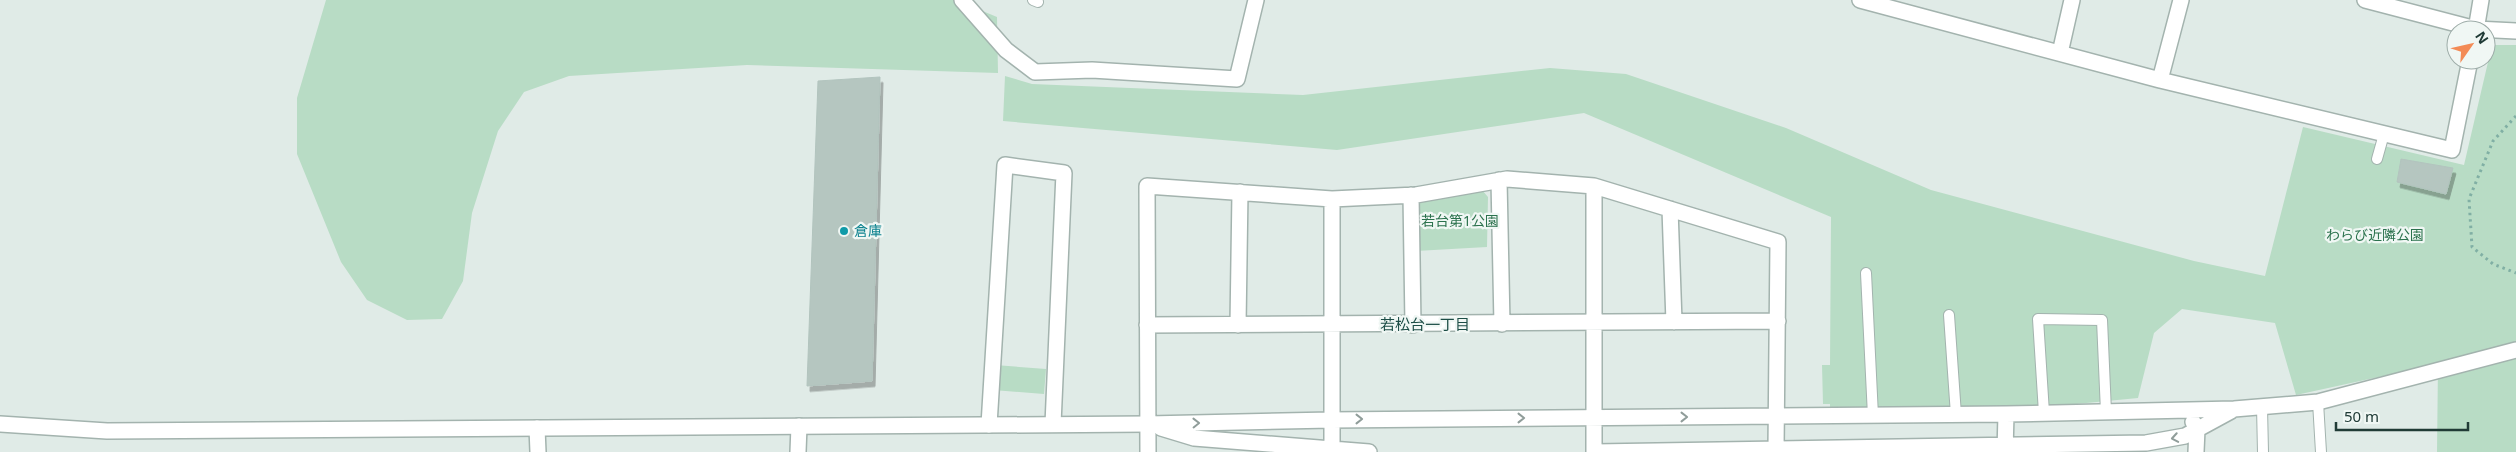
<svg xmlns="http://www.w3.org/2000/svg" width="2516" height="452" font-family="'Noto Sans','Noto Sans JP',sans-serif">
<style>
.green{fill:#b8dcc5}
.building{fill:#b5c6c0;stroke:#b2c4be;filter:url(#shadow)}
.lines{fill:none;stroke-linecap:round;stroke-linejoin:round}
.service-casing{stroke:#a3b3ae;stroke-width:12}
.minor-casing{stroke:#a3b3ae;stroke-width:18}
.tertiary-casing{stroke:#a3b3ae;stroke-width:18}
.path{stroke:#80afa4;stroke-width:3;stroke-dasharray:2.5 4;stroke-linecap:butt}
.service{stroke:#fff;stroke-width:10}
.minor{stroke:#fff;stroke-width:15}
.tertiary{stroke:#fff;stroke-width:15}
.oneway{stroke:#909d9a}
.culture-dot{fill:#0f9aa8;stroke:#f0f7f4;stroke-width:2}
.labels{text-anchor:middle;stroke-width:4.5;stroke-linejoin:round;paint-order:stroke}
.park-label{font-size:14px;fill:#2b724d;stroke:#f0f7f4}
.culture-label{font-size:14px;fill:#0d838f;stroke:#f0f7f4;text-anchor:start}
.neighbourhood-label{font-size:15px;fill:#1c4d46;stroke:#f0f7f4}
</style>
<defs>
<filter id="shadow"><feDropShadow dx="3" dy="5.5" stdDeviation="0" flood-color="#0004"/></filter>
</defs>
<rect width="100%" height="100%" fill="#e0ebe7"/>
<path class="green" d="M326 0H956L997 17 998 73 747 65 569 76 524 92 498 131 472 213 463 281 442 319 407 320 367 300 341 262 297 154V98Z
M2492 45H2516V452H2437L2438 364 2296 395 2275 323 2182 309 2154 333 2138 398 2013 410 1830 409V404H1823L1822 365H1830L1831 217 1584 113 1337 150 1003 121 1005 76 1032 84 1303 95 1550 68 1626 74 1786 128 1931 190 2194 261 2265 276 2303 127 2464 165Z
M1482 190 1488 197 1487 247 1416 251 1414 207 1422 198Z
M995 365 1046 369 1044 394 993 390Z"/>
<path class="building" d="M880 77 872 381 807 386 818 81Z
M2401 159 2453 168 2446 194 2397 182Z"/>
<g class="lines">
<defs>
<path id="service" d="M1033 0 1038 2
M2377 159 2384 134
M1866 273 1873 416
M1949 315 1956 415
M2318 402 2321 452
M2262 407 2263 452
M2044 413 2038 319 2102 320 2106 412"/>
<path id="minor" d="M962 0 1006 50 1035 72 1092 70 1237 79 1256 0
M1860 0 2160 80 2452 150 2470 60
M2476 30 2481 0
M2060 53 2072 0
M2160 80 2181 0
M1499 180 1502 324
M1411 195 1413 325
M1670 209 1674 322
M1147 325 1778 321
M1238 325 1240 192
M2193 422 2197 429 2196 452
M1148 424 1331 420 2006 414 2234 409 2318 402 2516 350
M989 425 1005 165 1064 173 1053 424
M537 428 538 452
M1161 428 1194 438 1369 452
M798 452 799 426
M1148 452 1147 186 1332 199 1416 195 1507 179 1594 186 1778 242 1776 449
M1332 452V199
M1594 452V186
M1595 452 2146 443 2185 436 2231 411
M2005 452 2006 414"/>
<path id="tertiary" d="M2365 0 2476 29 2516 31
M0 424 107 431 1148 424"/>
</defs>
<use href="#service" class="service-casing"/>
<use href="#minor" class="minor-casing"/>
<use href="#tertiary" class="tertiary-casing"/>
<path class="path" d="M2516 116 2493 141 2469 199 2472 247 2493 264 2516 273"/>
<use href="#service" class="service"/>
<use href="#minor" class="minor"/>
<use href="#tertiary" class="tertiary"/>
</g>
<defs><path id="oneway-chevron" d="M-2-3.5L2.5 0L-2 3.5" fill="none" stroke-width="1.6" stroke-linecap="round" stroke-linejoin="round" transform="scale(1.25)"/></defs>
<g class="oneway">
<use href="#oneway-chevron" transform="translate(1684 417)"/>
<use href="#oneway-chevron" transform="translate(1521 418)"/>
<use href="#oneway-chevron" transform="translate(1359 419)"/>
<use href="#oneway-chevron" transform="translate(1196 423) rotate(-1)"/>
<use href="#oneway-chevron" transform="translate(2175 438) rotate(170)"/>
</g>
<circle class="culture-dot" cx="844" cy="231" r="5"/>
<g class="labels">
<g class="park-label">
<text x="1460" y="226">若台第1公園</text>
<text x="2375" y="240">わらび近隣公園</text>
</g>
<g class="culture-label">
<text x="854" y="236">倉庫</text>
</g>
<g class="neighbourhood-label">
<text x="1425" y="330">若松台一丁目</text>
</g>
</g>
<g transform="translate(2471 45) rotate(56)"><circle r="24" fill="#f0f7f4" stroke="#9daca8"/>
<path d="M0-4L9 19L0 12L-9 19Z" fill="#f38b56"/>
<text y="-8" font-size="14" font-weight="bold" text-anchor="middle" fill="#203b36">N</text>
</g>
<path d="M2336 422v8h132v-8" fill="none" stroke="#203b36" stroke-width="2.5"/>
<text x="2344" y="422" font-size="15" fill="#203b36" stroke="#f0f7f4" stroke-width="4" paint-order="stroke">50 m</text>
</svg>
